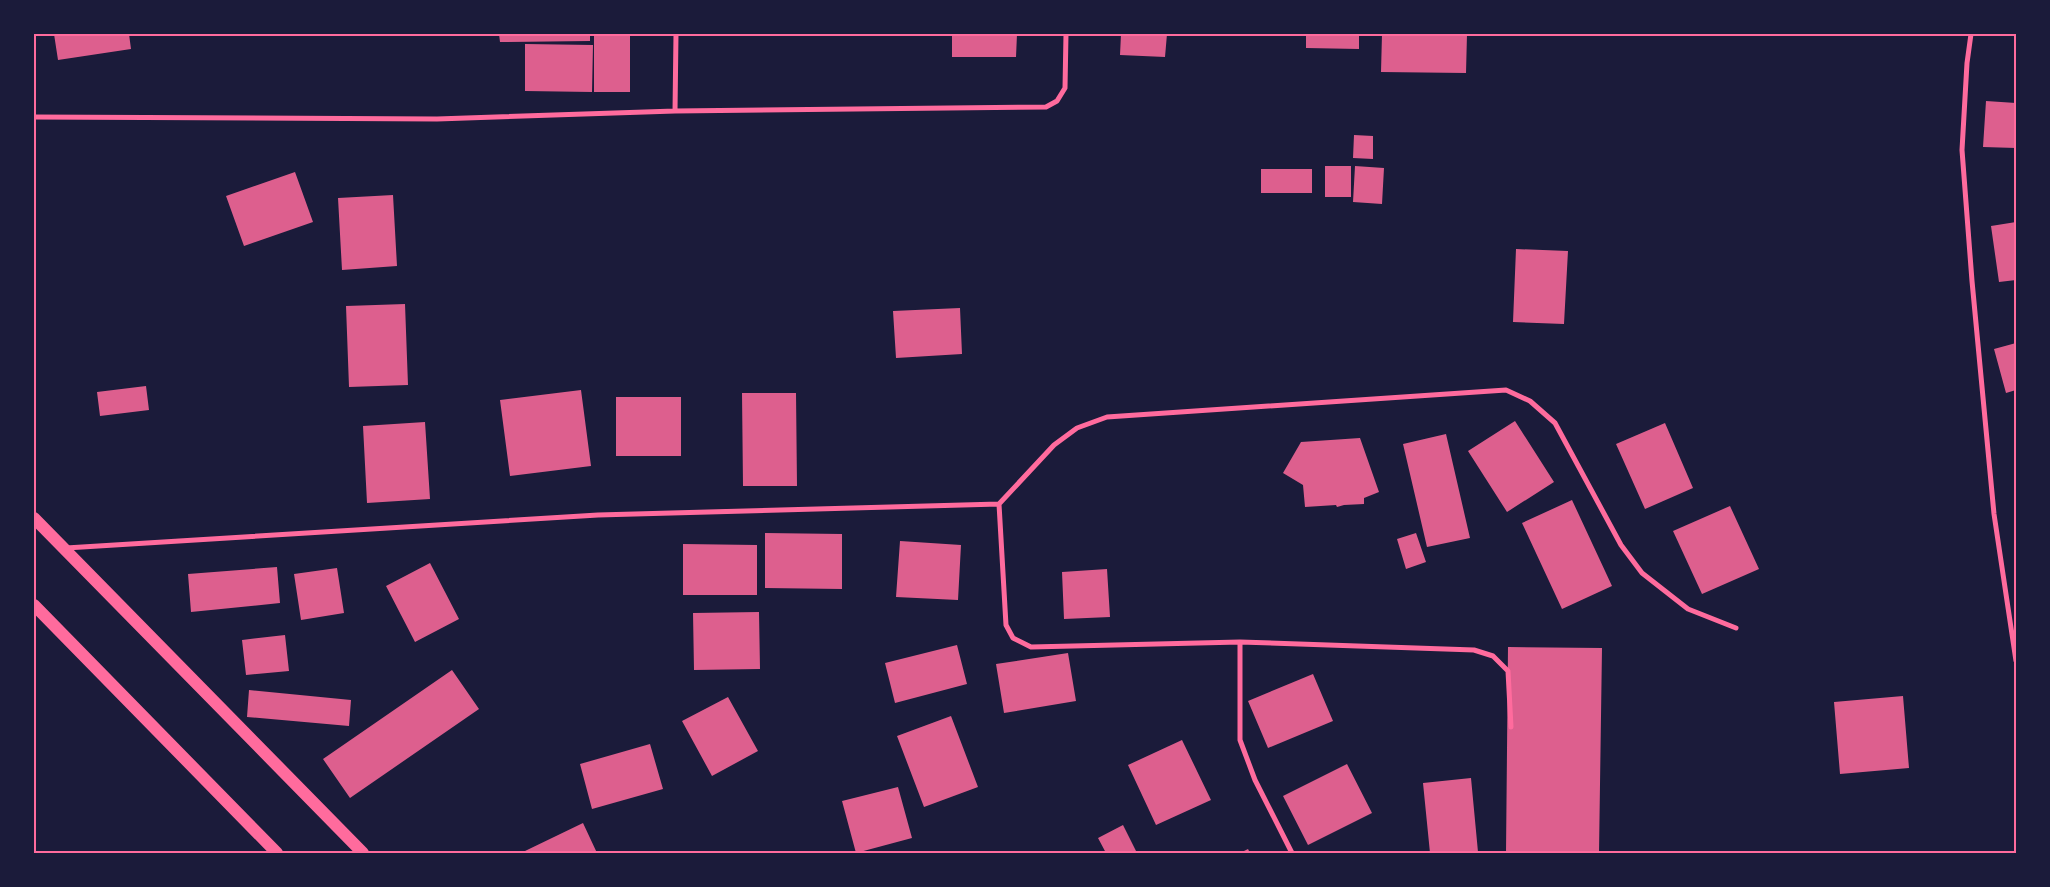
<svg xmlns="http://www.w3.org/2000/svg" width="2050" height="887" font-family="'Sofia Sans Condensed',sans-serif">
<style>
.building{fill:#dd5f8e}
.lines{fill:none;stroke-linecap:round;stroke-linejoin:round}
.minor{stroke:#ff6b9d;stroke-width:5}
.primary{stroke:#ff6b9d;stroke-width:12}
.neatline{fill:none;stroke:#ff6b9d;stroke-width:2}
</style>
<rect width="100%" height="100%" fill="#1b1b3a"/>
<path class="building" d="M54 34H129L131 49 58 60Z
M499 34H590V41L500 42Z
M594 34H630V92H594Z
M952 34H1017L1016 57H952Z
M1121 34H1167L1165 57 1120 55Z
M1306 34H1359V49L1306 48Z
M1382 34H1467L1466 73 1381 72Z
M525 44 593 45 592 92 525 91Z
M1986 101 2016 103V148L1983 147Z
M1354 135 1373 136V159L1353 158Z
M1325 166H1351V197H1325Z
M1355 166 1384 168 1382 204 1353 202Z
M1261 169H1312V193H1261Z
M295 172 313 222 244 246 226 196Z
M393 195 397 266 342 270 338 198Z
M2016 222V280L1999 282 1991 226Z
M1516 249 1568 251 1564 324 1513 322Z
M405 304 408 385 349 387 346 306Z
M960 308 962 354 896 358 893 311Z
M2016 343V390L2006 393 1994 349Z
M146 386 149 410 100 416 97 392Z
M581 390 591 466 510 476 500 400Z
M742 393H796L797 486H743Z
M616 397H681V456H616Z
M1515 421 1554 482 1507 512 1468 451Z
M425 422 430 499 367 503 363 426Z
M1665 423 1693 488 1645 509 1616 444Z
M1446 434 1470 538 1427 547 1403 444Z
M1360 438 1379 492 1364 498V504L1344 505 1337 507 1336 505 1305 507 1303 485 1283 473 1301 442Z
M1572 500 1612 586 1562 609 1522 523Z
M1730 506 1759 569 1702 594 1673 531Z
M765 533 842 534V589L765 588Z
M1416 533 1426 562 1406 569 1397 539Z
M900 541 961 545 958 600 896 597Z
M683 544 757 545V595H683Z
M430 563 459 619 415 642 386 586Z
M277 567 280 603 191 612 188 574Z
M337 568 344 613 301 620 294 574Z
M1107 569 1110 617 1064 619 1062 572Z
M759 612 760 669 694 670 693 613Z
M285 635 289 671 246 675 242 640Z
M957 645 967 684 895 703 885 663Z
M1508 647 1602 648 1599 853H1506Z
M1068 653 1076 701 1004 713 996 664Z
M452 670 479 709 350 798 323 759Z
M1313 674 1333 721 1268 748 1248 701Z
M249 690 351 700 349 726 247 717Z
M1903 696 1909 768 1840 774 1834 702Z
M728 697 758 751 712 776 682 721Z
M951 716 978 787 924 807 897 736Z
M1182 740 1211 800 1156 825 1128 765Z
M650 744 663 789 592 809 580 764Z
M1347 764 1372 813 1308 845 1283 796Z
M1471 778 1478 852 1430 853 1423 783Z
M898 787 912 838 856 853 842 801Z
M583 823 597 853H526L525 851Z
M1123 825 1137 853H1106L1098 838Z
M1248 849 1250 853H1240Z"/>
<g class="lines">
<path class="minor" d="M1971 34 1967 63 1962 150 1972 281 1994 514 2016 661
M675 111 676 34
M34 117 437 119 675 111 1046 107 1057 101 1065 88 1066 34
M66 548 598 515 999 504
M1240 642V740L1255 780 1292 853
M1511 727 1508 671 1493 656 1474 650 1240 642 1031 647 1013 638 1006 625 999 504 1054 445 1077 428 1107 417 1506 390 1530 401 1555 423 1621 545 1642 573 1688 609 1736 628"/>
<path class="primary" d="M34 518 363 853
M34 605 277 853"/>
</g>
<rect width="2050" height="887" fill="none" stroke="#1b1b3a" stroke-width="70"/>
<rect x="35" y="35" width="1980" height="817" class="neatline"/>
</svg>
